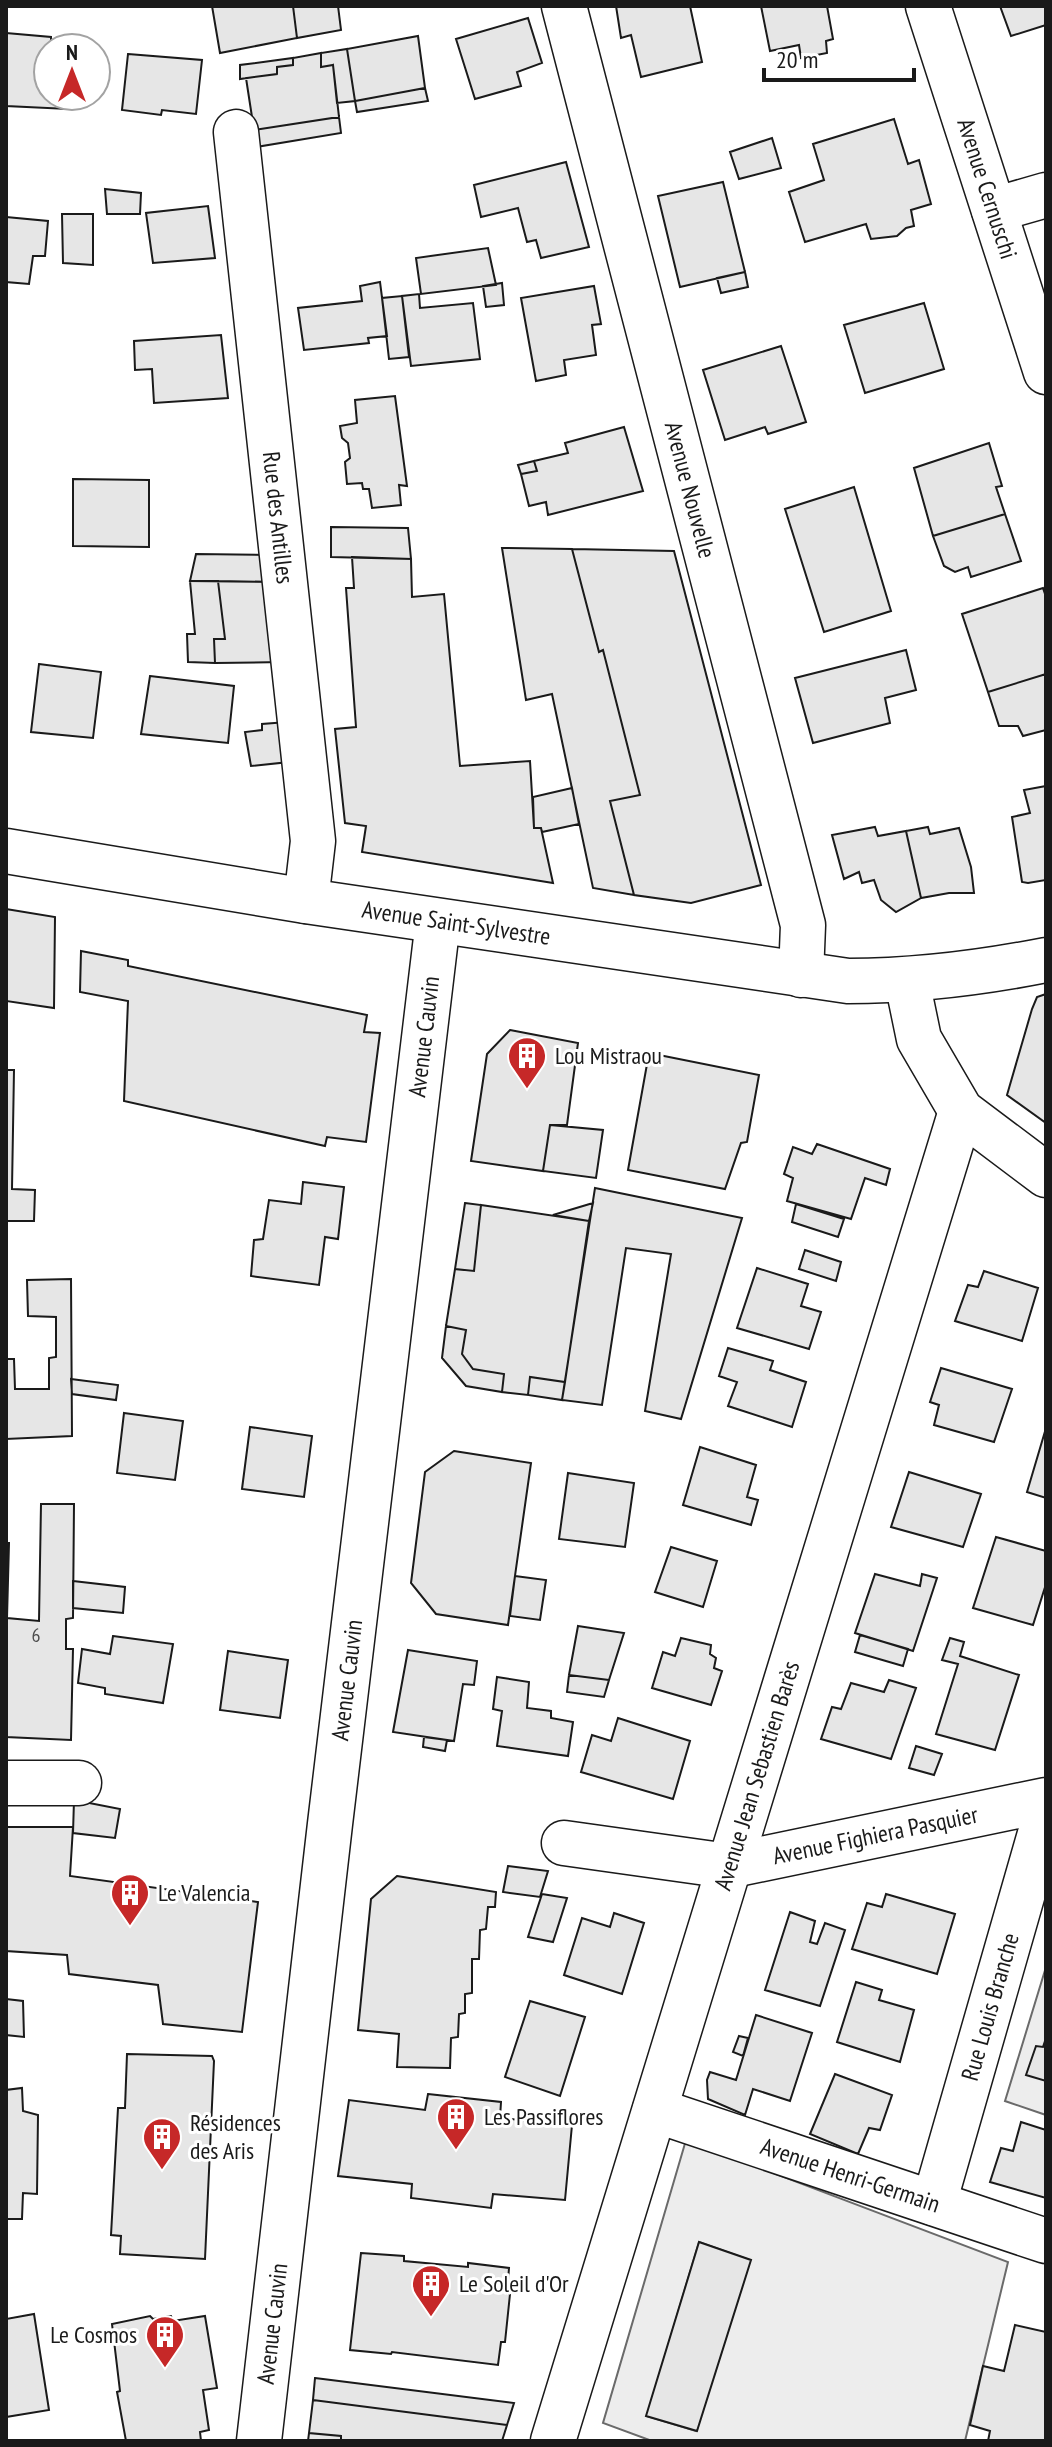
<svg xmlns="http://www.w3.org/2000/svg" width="1052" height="2447" font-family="'PT Sans Narrow',sans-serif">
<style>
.built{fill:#ededed;stroke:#6a6a6a;stroke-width:2;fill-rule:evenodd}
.building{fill:#e6e6e6;stroke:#1a1a1a;stroke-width:2}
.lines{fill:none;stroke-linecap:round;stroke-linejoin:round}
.minor-casing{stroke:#1a1a1a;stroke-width:47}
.major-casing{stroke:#1a1a1a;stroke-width:47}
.minor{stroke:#fff;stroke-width:44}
.major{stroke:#fff;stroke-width:44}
.labels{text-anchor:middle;stroke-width:6;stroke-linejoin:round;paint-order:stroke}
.number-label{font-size:20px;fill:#4d4d4d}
.street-label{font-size:24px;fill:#1a1a1a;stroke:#fff}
.poi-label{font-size:24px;fill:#1a1a1a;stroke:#fff;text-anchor:start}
</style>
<rect width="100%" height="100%" fill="#fff"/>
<path class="built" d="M1046 1967V2115L1005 2101Z
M686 2140 1008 2262 965 2441H652L603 2423ZM699 2242 750 2260 696 2431 647 2416Z"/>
<path class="building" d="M212 6H293L297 38 220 53Z
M293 6H338L341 30 297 38Z
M616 6H690L702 62 641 77 631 35 621 38Z
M761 6H827L833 39 826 41 827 53 801 58 799 45 770 51Z
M1000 6H1046V25L1011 36Z
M528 18 542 63 517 72 521 86 475 99 456 39Z
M6 33 51 37V42H70L69 48H48V96H68V109L6 106Z
M418 36 425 88 355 101 347 49Z
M347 49 355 101 337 103 333 65 321 67V53Z
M321 53V67L333 65 339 117 254 130 246 78 277 74V67L293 65V58Z
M128 54 202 60 196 114 162 110 161 115 122 110Z
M293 58V65L277 67V74L240 79V65Z
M425 88 428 101 357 112 355 101Z
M339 117 341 133 256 147 254 130Z
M894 119 908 164 919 160 931 204 911 210 914 226 906 228 897 236 871 239 866 224 805 242 789 192 824 180 813 144Z
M772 138 781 168 739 179 730 152Z
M566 162 589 247 541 258 536 240 527 242 518 208 481 217 474 185Z
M723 182 745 272 680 287 658 196Z
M105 189 141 193 140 214H107Z
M208 206 215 258 153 263 146 213Z
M62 214H93V265L63 263Z
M6 217 48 221 45 256H33L29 284 6 282Z
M488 248 496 285 421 294 416 258Z
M745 272 748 287 721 293 717 278Z
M380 282 387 336 368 338 369 343 304 350 298 308 362 301 360 286Z
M502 283 504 305 486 307 483 286Z
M594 286 601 324 592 325 596 355 564 360 566 375 536 381 521 298Z
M419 294 420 308 473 303 480 359 411 366 402 296Z
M402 296 409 357 389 359 382 298Z
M924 303 944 369 865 393 844 325Z
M221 335 228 398 154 403 152 369 135 370 134 341Z
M781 346 806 422 768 434 765 427 725 440 703 370Z
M395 396 407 486 399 485 401 505 372 508 369 489H363L362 483 347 484 345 462 350 458 348 443 342 438 340 426 357 423 355 400Z
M624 427 643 491 548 515 546 502 529 506 521 474 537 471 534 461 568 453 565 443Z
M989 443 1002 486 996 487 1005 514 933 536 914 468Z
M534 461 537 471 521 474 518 465Z
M73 479 149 480V547L73 546Z
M854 487 891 611 824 632 785 509Z
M1005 514 1021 561 971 577 968 567 955 572 944 566 933 536Z
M331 527 408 528 411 559 331 557Z
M502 548 572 549 599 652 603 650 640 795 610 801 634 895 593 888 552 694 526 700Z
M572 549 674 551 761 885 691 903 634 895 610 801 640 795 603 650 599 652Z
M196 554 275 555 278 582 190 581Z
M352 557 411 559 412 597 444 594 460 766 530 761 534 828H541L553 883 362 852 366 826 345 823 335 729 356 727 346 588H354Z
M190 581H218L225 639H214L215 663 188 662 187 634H195Z
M218 581 278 582 283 662 215 663 214 639H225Z
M1043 588 1046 597V674L988 692 962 614Z
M906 650 916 690 885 698 890 723 813 743 795 678Z
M39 664 101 672 93 738 31 732Z
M1046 674V730L1023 736 1018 726H999L988 692Z
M150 676 234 686 228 743 141 734Z
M287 722 289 762 251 766 245 732 262 730V724Z
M1046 786V880L1028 883 1022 882 1012 817 1030 813 1024 790Z
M572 788 579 824 542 832 541 828H534L533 797Z
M875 827 878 836 906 831 921 898 896 912 881 900 874 880 862 883 859 872 844 879 832 835Z
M928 827 930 834 959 828 971 867 974 893H949L921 898 906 831Z
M6 909 55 917 54 1008 6 1001Z
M81 951 128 960V966L367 1015 364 1032 380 1033 366 1142 327 1137 325 1146 124 1101 128 1001 80 992Z
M1046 994V1123L1007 1095 1032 1009 1037 997Z
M510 1030 578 1043 567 1125H550L543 1171 471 1161 487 1054Z
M649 1053 759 1075 747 1142 741 1143 725 1189 628 1170Z
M6 1070H14L12 1189 35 1190 34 1221H6Z
M550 1125 603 1130 596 1178 543 1171Z
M817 1144 890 1169 886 1185 865 1178 851 1219 787 1201 793 1178 784 1174 793 1147 812 1154Z
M303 1182 344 1187 338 1239 325 1237 319 1285 251 1276 254 1240 263 1239 269 1200 301 1204Z
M595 1188 742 1218 681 1419 645 1411 671 1254 626 1248 602 1405 562 1400Z
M465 1203 481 1205 474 1271 455 1269Z
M593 1203 589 1221 553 1215Z
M796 1204 844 1219 838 1237 792 1222Z
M481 1205 589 1221 565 1382 530 1377 528 1395 502 1392 504 1374 473 1369 462 1354 466 1330 446 1326 455 1269 474 1271Z
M805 1250 841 1262 836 1281 799 1269Z
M757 1268 808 1284 801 1306 821 1312 809 1349 737 1328Z
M984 1271 1038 1288 1022 1341 955 1321 968 1285 978 1287Z
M71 1279 72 1436 6 1439V1359H14L15 1389H49V1358L56 1357V1317L28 1316 27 1280Z
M446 1326 466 1330 462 1354 473 1369 504 1374 502 1392 466 1386 442 1358Z
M728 1348 773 1361 770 1370 806 1382 792 1427 728 1406 737 1382 719 1376Z
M941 1368 1012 1389 994 1442 934 1425 939 1405 930 1402Z
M530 1377 565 1382 562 1400 528 1395Z
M71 1379 118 1385 116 1400 72 1394Z
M124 1413 183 1421 175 1480 117 1473Z
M250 1427 312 1436 304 1497 242 1489Z
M1046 1428V1498L1027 1492Z
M700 1447 756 1465 747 1497 758 1500 751 1525 683 1505Z
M454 1451 531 1463 508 1625 436 1614 411 1583 425 1472Z
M909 1472 981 1494 963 1547 891 1527Z
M568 1473 634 1483 625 1547 559 1539Z
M41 1504H74L73 1618 66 1619V1649H73L71 1740 6 1737V1543H9L7 1618 39 1621Z
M996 1537 1046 1551V1584L1033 1625 973 1608Z
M671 1547 717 1561 703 1607 655 1592Z
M875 1574 920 1586 922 1574 937 1578 913 1651 855 1633Z
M515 1576 546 1580 540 1620 510 1616Z
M73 1581 125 1587 123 1613 73 1608Z
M578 1626 624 1633 609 1680 569 1675Z
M860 1635 908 1649 903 1666 855 1652Z
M113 1636 173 1644 163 1703 105 1694V1688L78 1683 82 1649 110 1654Z
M681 1638 711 1645 710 1654 716 1658 714 1668 722 1671 711 1705 652 1688 663 1652 675 1656Z
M950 1638 964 1642 960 1656 1019 1675 995 1750 936 1734 958 1664 942 1660Z
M408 1650 477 1661 474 1685 463 1684 454 1741 393 1732Z
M228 1651 288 1660 280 1718 220 1710Z
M569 1675 609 1680 604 1697 567 1692Z
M497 1677 529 1682 527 1708 551 1711V1718L573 1722 568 1756 497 1746 502 1711 493 1709Z
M889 1680 916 1688 891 1759 821 1739 832 1707 841 1709 851 1683 884 1692Z
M618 1718 690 1741 673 1799 581 1772 592 1735 611 1741Z
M424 1737 447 1740 445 1751 423 1747Z
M916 1746 942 1754 934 1775 909 1768Z
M74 1800 120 1809 115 1838 73 1833Z
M6 1827H73L70 1876 258 1902 242 2032 163 2024 158 1985 69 1974 67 1955 6 1951Z
M508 1866 548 1871 540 1897 503 1892Z
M397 1876 496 1892 495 1907H488L486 1929 480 1930 479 1959H472V1993L465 1994V2013L459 2014 458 2037 451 2038 450 2068 397 2067 399 2034 358 2030 371 1899Z
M542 1894 567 1898 553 1942 528 1937Z
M886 1894 955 1914 937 1974 852 1949 867 1903 882 1907Z
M790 1912 815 1921 810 1942 817 1944 825 1923 845 1930 820 2006 765 1990Z
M614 1913 644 1923 622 1994 564 1975 582 1918 610 1927Z
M856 1982 882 1990 879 2000 914 2010 900 2062 837 2042Z
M6 1999 23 2001 24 2037 6 2035Z
M530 2001 585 2017 560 2096 505 2077Z
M756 2015 812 2033 790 2101 753 2089 745 2115 708 2099 707 2080 710 2072 736 2080Z
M739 2036 748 2038 743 2056 733 2052Z
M1046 2038V2081L1026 2075 1036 2046 1043 2047Z
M127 2054 212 2056 214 2061 205 2259 120 2254 121 2236 111 2235 118 2108H125Z
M835 2074 892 2095 880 2130 869 2128 858 2154 810 2134Z
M22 2088 23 2111 38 2115 37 2194 23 2193 22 2219H6V2090Z
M428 2094 501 2102 500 2118 572 2125 565 2200 493 2194 491 2208 411 2198 412 2184 338 2176 349 2100 425 2110Z
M1021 2122 1046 2130V2198L990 2182 1001 2148 1013 2151Z
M699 2242 751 2260 697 2431 646 2416Z
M361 2253 404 2256V2261L468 2267V2263L509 2268 507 2294H510L505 2342H501L498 2365 392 2352 391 2354 350 2350Z
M34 2314 49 2410 6 2417V2319Z
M150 2316 153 2319 171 2316 173 2321 205 2316 217 2388 203 2390 209 2430 200 2432 201 2441H126L117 2392 120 2391 112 2324Z
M1015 2325 1046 2332V2441H988L990 2431 970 2425 983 2366 1004 2371Z
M315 2378 514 2403 507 2425 313 2400Z
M313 2400 507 2425 502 2441H341V2436L309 2433Z
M309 2433 341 2436V2441H308Z"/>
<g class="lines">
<defs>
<g id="minor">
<path id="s1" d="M564 6 803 925 801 975"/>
<path id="s2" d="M928 6 1046 372"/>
<path id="s3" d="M236 132 313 841 306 901"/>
<path d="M994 210 1046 195"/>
<path d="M907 981 919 1039 961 1111 1046 1175"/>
<path d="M6 1783H79"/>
<path id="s4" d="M564 1843 728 1866 1046 1800"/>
<path id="s5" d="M655 2110 1046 2241"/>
<path id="s6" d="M934 2203 1046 1813"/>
<path id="s7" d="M259 2441 330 1824 438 921"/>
<path id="s8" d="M553 2441 961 1111"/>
</g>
<g id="major">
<path id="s9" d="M6 851 306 901 848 981C916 981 980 973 1046 960"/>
</g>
</defs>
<use href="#minor" class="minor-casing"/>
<use href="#major" class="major-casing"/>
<use href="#minor" class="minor"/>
<use href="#major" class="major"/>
</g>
<defs>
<symbol id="building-pin" viewBox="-11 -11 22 30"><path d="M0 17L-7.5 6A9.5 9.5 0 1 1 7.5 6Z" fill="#c62828" stroke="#fff"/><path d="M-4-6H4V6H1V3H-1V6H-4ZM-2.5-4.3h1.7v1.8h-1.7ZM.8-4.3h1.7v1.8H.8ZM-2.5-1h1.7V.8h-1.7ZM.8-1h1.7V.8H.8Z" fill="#fff"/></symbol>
</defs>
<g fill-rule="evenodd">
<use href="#building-pin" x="505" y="1034" width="44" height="60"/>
<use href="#building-pin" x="108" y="1871" width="44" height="60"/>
<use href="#building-pin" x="434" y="2095" width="44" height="60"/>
<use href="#building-pin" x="140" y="2115" width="44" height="60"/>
<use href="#building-pin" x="409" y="2262" width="44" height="60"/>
<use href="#building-pin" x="143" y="2313" width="44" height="60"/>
</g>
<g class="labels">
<g class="number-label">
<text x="36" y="1642">6</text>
</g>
<g class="street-label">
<text dy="8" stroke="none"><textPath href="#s2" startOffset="192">Avenue Cernuschi</textPath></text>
<text dy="8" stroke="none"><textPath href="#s1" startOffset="500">Avenue Nouvelle</textPath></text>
<text dy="8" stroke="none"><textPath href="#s3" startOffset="388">Rue des Antilles</textPath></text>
<text dy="8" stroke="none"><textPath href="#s9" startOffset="456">Avenue Saint-Sylvestre</textPath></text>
<text dy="8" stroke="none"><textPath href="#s7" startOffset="1414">Avenue Cauvin</textPath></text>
<text dy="8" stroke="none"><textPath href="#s7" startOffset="766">Avenue Cauvin</textPath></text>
<text dy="8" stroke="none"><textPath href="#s8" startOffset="696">Avenue Jean Sebastien Barès</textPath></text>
<text dy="8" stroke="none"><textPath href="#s4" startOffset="316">Avenue Fighiera Pasquier</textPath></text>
<text dy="8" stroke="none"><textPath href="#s6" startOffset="204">Rue Louis Branche</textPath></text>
<text dy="8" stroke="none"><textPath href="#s5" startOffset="206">Avenue Henri-Germain</textPath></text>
<text dy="8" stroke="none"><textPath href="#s7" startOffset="118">Avenue Cauvin</textPath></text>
</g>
<g class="poi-label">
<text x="555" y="1064">Lou Mistraou</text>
<text x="158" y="1901">Le Valencia</text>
<text x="484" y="2125">Les Passiflores</text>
<text x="190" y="2131">Résidences<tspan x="190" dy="28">des Aris</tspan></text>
<text x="459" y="2292">Le Soleil d'Or</text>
<text x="137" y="2343" text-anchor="end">Le Cosmos</text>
</g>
</g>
<rect width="1052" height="2447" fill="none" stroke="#1a1a1a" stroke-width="16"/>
<g transform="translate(72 72)"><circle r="38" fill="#ffffff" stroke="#a3a3a3" stroke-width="2"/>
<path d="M0-6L14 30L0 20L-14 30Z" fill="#c62828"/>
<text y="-12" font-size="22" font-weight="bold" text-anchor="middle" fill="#1a1a1a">N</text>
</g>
<path d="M764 68v12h150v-12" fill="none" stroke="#1a1a1a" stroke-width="4"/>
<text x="776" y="68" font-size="24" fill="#1a1a1a" stroke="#ffffff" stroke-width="6" paint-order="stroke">20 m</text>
</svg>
